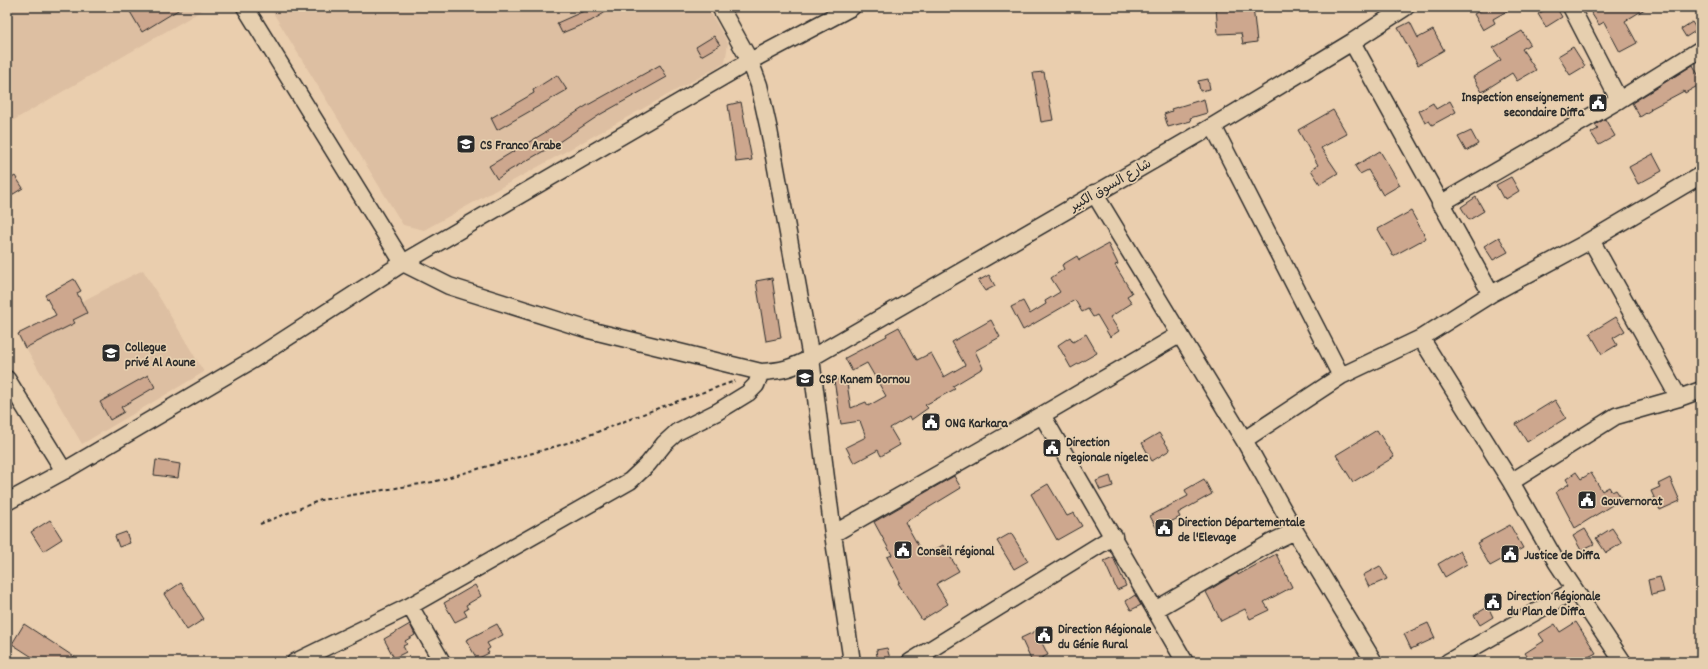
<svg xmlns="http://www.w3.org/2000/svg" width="1708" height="669" font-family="Dekko,'Playpen Sans Arabic',sans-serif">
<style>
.built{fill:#ddbfa2}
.building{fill:#cda78e;stroke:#2b2b2b}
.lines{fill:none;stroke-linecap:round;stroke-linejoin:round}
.minor-casing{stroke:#2b2b2b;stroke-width:19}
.path{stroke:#2b2b2b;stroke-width:2;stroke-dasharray:4 3;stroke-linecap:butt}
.minor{stroke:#e6cfaf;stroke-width:16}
.labels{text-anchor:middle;stroke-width:3.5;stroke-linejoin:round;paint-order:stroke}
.poi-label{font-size:13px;font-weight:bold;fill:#2b2b2b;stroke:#e6cfaf;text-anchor:start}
.street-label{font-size:13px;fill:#2b2b2b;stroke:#e6cfaf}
</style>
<rect width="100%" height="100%" fill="#eaceae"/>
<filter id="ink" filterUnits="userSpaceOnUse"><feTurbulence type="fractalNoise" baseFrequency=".025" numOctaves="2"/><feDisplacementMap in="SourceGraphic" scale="8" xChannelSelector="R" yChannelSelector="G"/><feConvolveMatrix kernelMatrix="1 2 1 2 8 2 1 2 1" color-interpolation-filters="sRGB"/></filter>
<g filter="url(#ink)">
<path class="built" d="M7 7H202L201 11 7 124Z
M278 7H707L728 43 725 63 424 230 403 225 272 11Z
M143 270 204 372 82 444 18 334Z"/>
<path class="building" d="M135 7H183L142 32 129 10Z
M593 7H614L591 21 562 33 557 23Z
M1216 7H1253L1257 42 1243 44 1241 33 1218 34Z
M1487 7H1514L1493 19 1495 23 1483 30 1474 14Z
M1550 7H1556L1562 17 1546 27 1538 14Z
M1596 7H1648L1625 21 1637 43 1620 52 1604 22 1599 25 1590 11Z
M1410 22 1418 38 1433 30 1444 50 1418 65 1398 28Z
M1692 22 1697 30 1686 37 1681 29Z
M1522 31 1530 44 1522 49 1536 70 1517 81 1512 73 1482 92 1473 77 1501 60 1493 48Z
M714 36 720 45 701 56 696 47Z
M1573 47 1585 66 1570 75 1558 56Z
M660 65 667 77 601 114 556 144 510 170 497 179 489 166 546 132 586 106Z
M1693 65 1701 80V84L1685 93 1684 91 1650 109 1651 110 1640 117 1632 103Z
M1044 72 1053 120 1041 122 1033 73Z
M557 75 567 90 497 130 491 118 534 93 533 90Z
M1208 79 1210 89 1200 91 1198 81Z
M1204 99 1207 113 1190 118 1191 121 1168 127 1164 114 1172 111 1171 109Z
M1450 101 1456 112 1432 125 1429 121 1425 123 1419 111 1433 103 1436 109Z
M741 102 752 160 736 162 728 105Z
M1333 110 1347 134 1321 148 1338 173 1320 184 1311 170 1318 165 1298 130Z
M1605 119 1615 136 1599 145 1591 133 1598 129 1595 125Z
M1471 131 1478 144 1466 151 1458 137Z
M1380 151 1400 185 1383 195 1368 170 1360 174 1355 166Z
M1653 154 1662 171 1638 184 1629 167Z
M15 176 23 188 7 198V181Z
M1511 177 1519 191 1506 199 1505 197 1503 198 1496 185Z
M1476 197 1484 211 1469 220 1461 207Z
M1411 211 1426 238 1393 256 1378 229Z
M1499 237 1508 252 1493 260 1484 246Z
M1108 244 1118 264 1115 265 1132 293 1127 296 1132 303 1110 317 1119 331 1110 337 1097 315 1093 317 1088 309 1082 312 1075 300 1023 330 1011 307 1023 301 1030 314 1046 304 1045 301 1060 292 1051 278 1064 269 1062 265 1077 256 1079 260Z
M989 275 995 286 985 291 978 281Z
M772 278 781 338 766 341 756 281Z
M74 279 81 291 77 293 87 313 73 320 75 323 25 348 18 334 56 315 45 295Z
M1616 317 1625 331 1613 338 1617 345 1602 354 1590 333Z
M991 320 1000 337 975 351 983 368 953 386 955 389 925 405 928 408 911 420 909 417 890 428 900 445 881 456 878 450 854 463 846 447 866 437 860 421 841 424 834 380 846 378 851 408 866 402 868 406 886 396 867 363 852 371 845 358 887 336 886 334 899 327 917 360 931 353 944 377 965 365 952 342Z
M1086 334 1097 353 1071 368 1058 345 1070 337 1073 342Z
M148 375 155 387 121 407 124 412 110 420 100 402Z
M1555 400 1566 418 1527 442 1516 424Z
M1377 430 1394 457 1353 482 1336 455Z
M1159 433 1170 450 1152 461 1142 443Z
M156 460 180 464 178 478 154 475Z
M1576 472 1581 479 1591 473 1602 491 1609 487 1612 492 1616 490 1622 499 1575 528 1556 492 1569 484 1566 479Z
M954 476 961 488 905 522 924 556 943 545 959 571 936 584 948 604 922 620 898 583 900 582 887 557 892 555 874 522Z
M1110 476 1113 486 1100 490 1096 481Z
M1670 478 1680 501 1660 510 1651 491 1660 487 1658 484Z
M1204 479 1212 494 1178 513 1180 517 1157 529 1150 516 1188 496 1185 490Z
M1048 484 1067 516 1074 513 1082 526 1057 540 1031 494Z
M50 520 62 539 43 551 31 532Z
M1510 525 1523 548 1490 566 1477 543Z
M1612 528 1622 543 1606 553 1596 538Z
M1585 529 1594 544 1581 550 1573 536Z
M126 532 130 543 119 547 115 536Z
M1011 533 1028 561 1014 569 997 541Z
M1460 551 1467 564 1445 577 1438 564Z
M1276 554 1292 587 1264 602 1269 610 1250 619 1245 609 1221 621 1206 592 1237 573 1238 575Z
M1113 557 1126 586 1117 590 1104 561Z
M1380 566 1387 579 1369 587 1363 575Z
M1660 577 1664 592 1651 595 1648 580Z
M181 583 204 619 187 630 164 594Z
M475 585 481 596 466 605 468 609 464 611 467 616 455 622 444 603Z
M1135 595 1141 605 1131 610 1126 601Z
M1488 607 1493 617 1480 625 1474 615Z
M1576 622 1596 653 1579 662H1541L1538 657 1531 662 1525 653 1544 641 1539 634 1555 624 1560 632Z
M1428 623 1435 638 1411 649 1404 634Z
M24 624 82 662H40L12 644Z
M410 624 415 635 405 641 407 644 403 646 406 652 394 658 384 639Z
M497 624 503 635 487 643 490 648 487 650 489 653 477 659 466 640Z
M1036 631 1048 655 1032 662 1021 638Z
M887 648 891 662H878L876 650Z"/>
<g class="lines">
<defs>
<path id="minor" d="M245 7 403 263 449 286 589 330 761 372C782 371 792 368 811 358L1213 126 1352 42 1406 7
M720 7 750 61 759 85 769 130 811 358 833 534 852 662
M1571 7 1619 100
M1352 42 1491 294
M1213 126 1341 376
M1094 193 1244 440 1295 531 1374 662
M1440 204 1619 100 1701 49
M1591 240 1679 398
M1421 338 1511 482 1557 563 1623 662
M7 379 64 471 7 502
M1042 415 1185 662
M1244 440 1341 376 1421 338 1491 294 1586 243 1701 175
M64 471 254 359 403 263 750 61 852 7
M1511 482 1616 416 1679 398 1701 390
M833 534 1042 415 1179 335
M410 606 442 662
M1155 610 1272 542 1295 531
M295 662 410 606 630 481 648 464 664 444 677 432 717 412 748 393 756 385 761 372
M910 662 1114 536
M1448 662 1574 590"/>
</defs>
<use href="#minor" class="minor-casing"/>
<path class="path" d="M260 524 321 500 433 482 574 441 661 407 735 381"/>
<use href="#minor" class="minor"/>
</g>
</g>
<defs>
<symbol id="civic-square" viewBox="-11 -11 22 22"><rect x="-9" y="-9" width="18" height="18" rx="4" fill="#2b2b2b" stroke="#e6cfaf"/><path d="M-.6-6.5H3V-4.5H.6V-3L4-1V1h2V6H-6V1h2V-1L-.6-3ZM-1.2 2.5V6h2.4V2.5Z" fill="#fff"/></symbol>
<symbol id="school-square" viewBox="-11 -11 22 22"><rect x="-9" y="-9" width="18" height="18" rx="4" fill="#2b2b2b" stroke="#e6cfaf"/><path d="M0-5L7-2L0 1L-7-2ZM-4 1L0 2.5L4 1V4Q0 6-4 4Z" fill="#fff"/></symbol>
</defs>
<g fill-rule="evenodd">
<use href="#civic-square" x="1587" y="92" width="22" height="22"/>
<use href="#school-square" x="455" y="133" width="22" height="22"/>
<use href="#school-square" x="100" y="342" width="22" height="22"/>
<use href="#school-square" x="794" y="367" width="22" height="22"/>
<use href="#civic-square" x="920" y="411" width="22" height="22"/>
<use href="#civic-square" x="1041" y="437" width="22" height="22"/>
<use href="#civic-square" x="1576" y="489" width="22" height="22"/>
<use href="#civic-square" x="1153" y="517" width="22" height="22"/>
<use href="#civic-square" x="892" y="539" width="22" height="22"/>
<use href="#civic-square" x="1499" y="543" width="22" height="22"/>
<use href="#civic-square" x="1482" y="591" width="22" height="22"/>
<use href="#civic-square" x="1033" y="624" width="22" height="22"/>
</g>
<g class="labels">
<g class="poi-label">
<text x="1584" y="101" text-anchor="end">Inspection enseignement<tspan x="1584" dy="15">secondaire Diffa</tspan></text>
<text x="480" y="149">CS Franco Arabe</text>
<text x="125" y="351">Collegue<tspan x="125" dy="15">privé Al Aoune</tspan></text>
<text x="819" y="383">CSP Kanem Bornou</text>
<text x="945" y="427">ONG Karkara</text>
<text x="1066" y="446">Direction<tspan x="1066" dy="15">regionale nigelec</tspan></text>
<text x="1601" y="505">Gouvernorat</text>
<text x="1178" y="526">Direction Départementale<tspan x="1178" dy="15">de l'Elevage</tspan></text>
<text x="917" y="555">Conseil régional</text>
<text x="1524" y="559">Justice de Diffa</text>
<text x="1507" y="600">Direction Régionale<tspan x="1507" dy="15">du Plan de Diffa</tspan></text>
<text x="1058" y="633">Direction Régionale<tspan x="1058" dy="15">du Génie Rural</tspan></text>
</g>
<g class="street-label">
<text transform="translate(1110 184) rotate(-30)" y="5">شارع السوق الكبير</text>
</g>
</g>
<rect width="1708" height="669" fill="none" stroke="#e6cfaf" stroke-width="24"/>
<rect x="12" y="12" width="1684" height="645" fill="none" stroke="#2b2b2b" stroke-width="1.5" filter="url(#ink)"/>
</svg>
